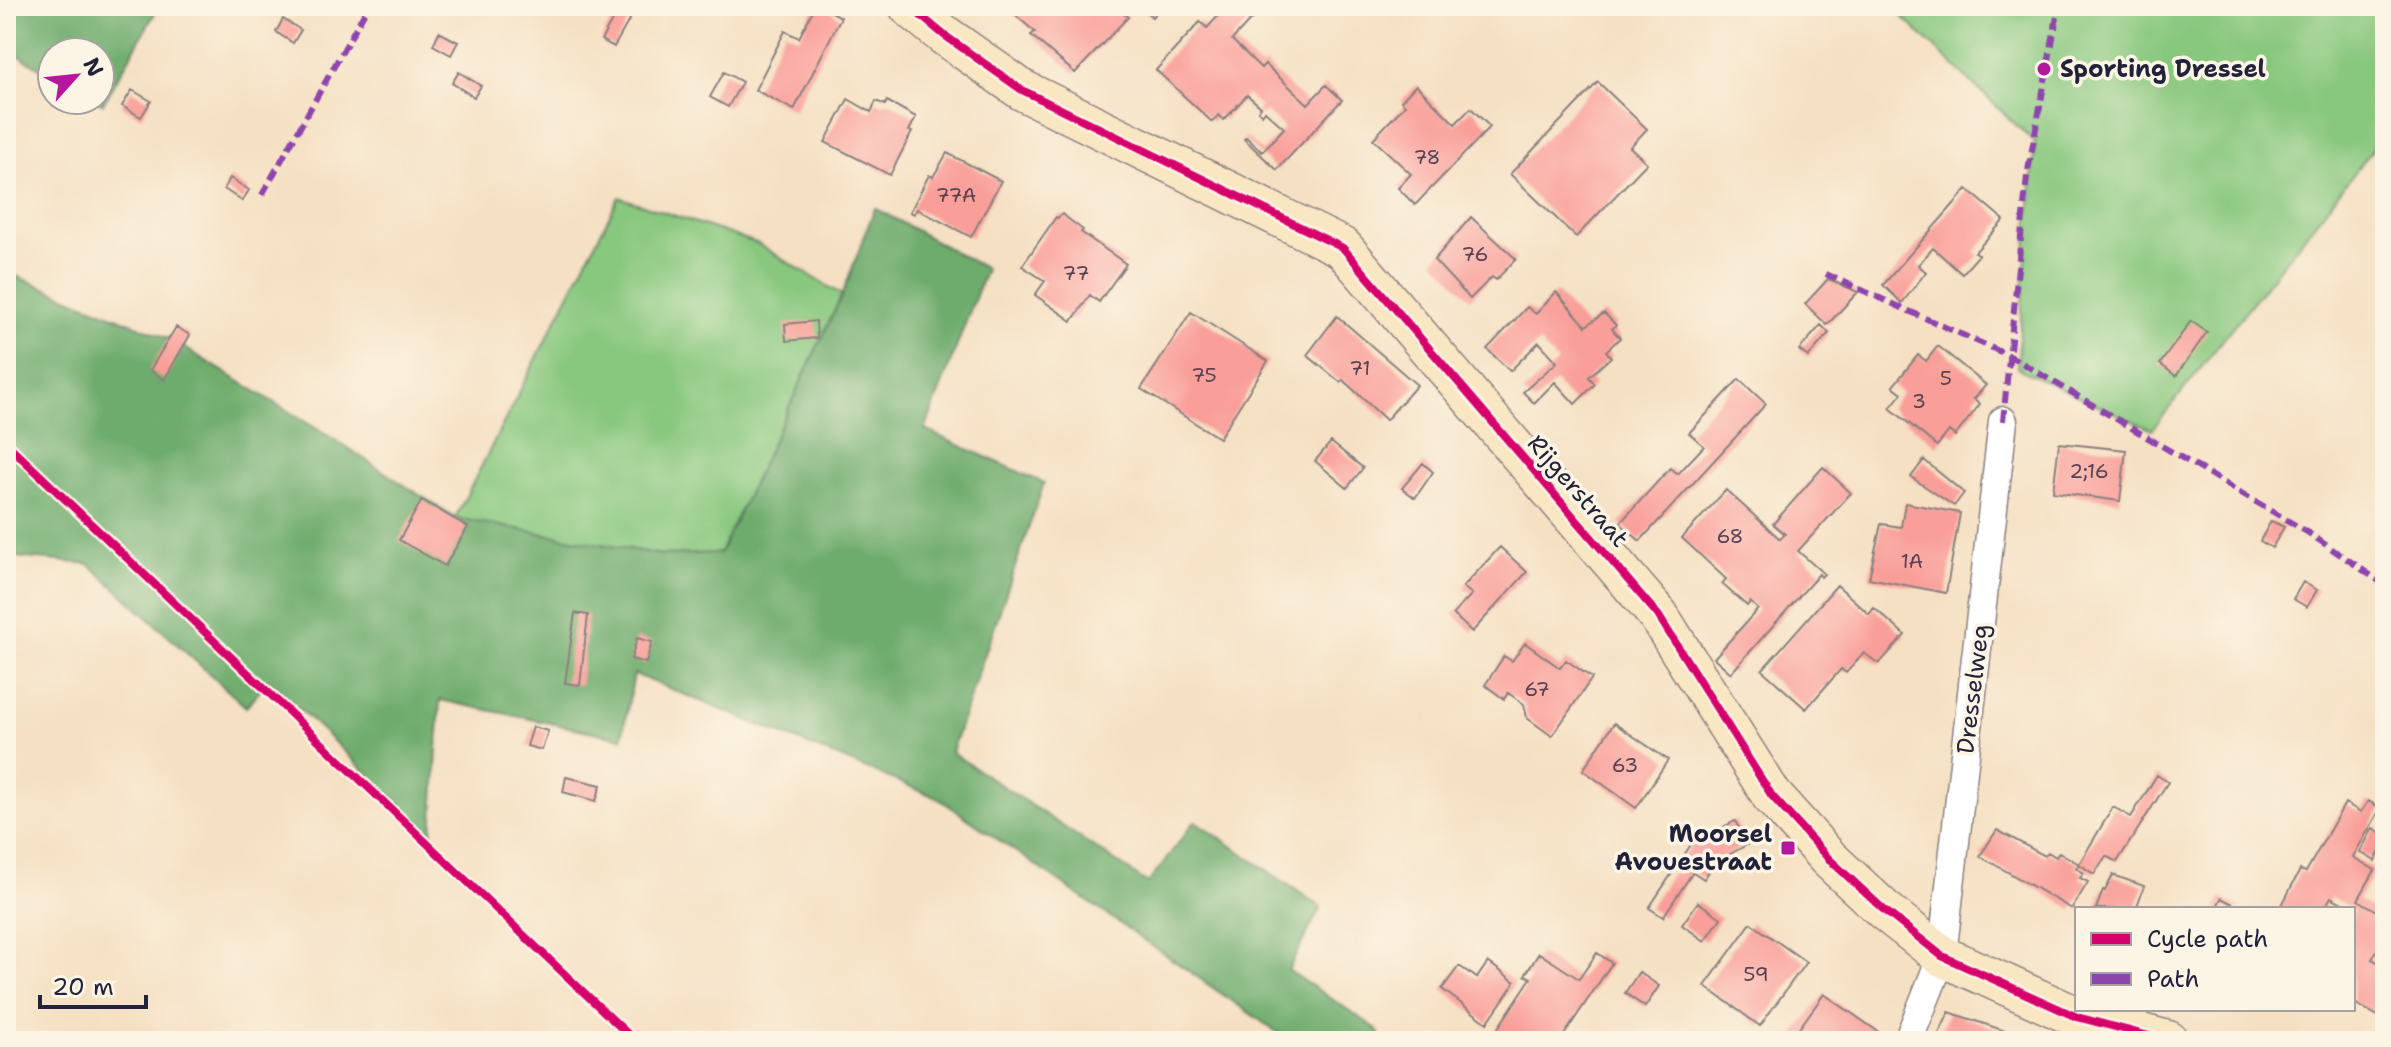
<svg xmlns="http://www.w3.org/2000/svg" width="2391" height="1047" font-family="'Shantell Sans',sans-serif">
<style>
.green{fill:#88c77e;stroke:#55745c;stroke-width:2}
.forest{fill:#6eac6d;stroke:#486754;stroke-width:2}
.building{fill:#f99e99}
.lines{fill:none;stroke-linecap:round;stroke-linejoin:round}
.street-casing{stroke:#8c817f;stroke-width:31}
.secondary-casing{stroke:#8c817f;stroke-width:43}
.street{stroke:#fff;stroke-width:28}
.secondary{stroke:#f9e7c3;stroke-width:40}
.quiet{stroke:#8e44ad;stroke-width:6;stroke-dasharray:12 6;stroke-linecap:butt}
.cycleway-casing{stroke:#fcf5e5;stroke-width:13}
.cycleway{stroke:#d6006c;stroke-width:8}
.poi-dot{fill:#b5179e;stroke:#fcf5e5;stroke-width:3}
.labels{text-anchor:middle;stroke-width:7;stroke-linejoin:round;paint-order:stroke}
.number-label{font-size:20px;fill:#584152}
.poi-label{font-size:24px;font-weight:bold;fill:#22223b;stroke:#fcf5e5;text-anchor:start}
.street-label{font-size:24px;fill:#22223b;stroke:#fcf5e5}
</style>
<rect width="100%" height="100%" fill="#fcf5e5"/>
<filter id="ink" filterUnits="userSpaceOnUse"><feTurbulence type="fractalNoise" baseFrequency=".0125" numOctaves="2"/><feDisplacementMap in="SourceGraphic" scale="16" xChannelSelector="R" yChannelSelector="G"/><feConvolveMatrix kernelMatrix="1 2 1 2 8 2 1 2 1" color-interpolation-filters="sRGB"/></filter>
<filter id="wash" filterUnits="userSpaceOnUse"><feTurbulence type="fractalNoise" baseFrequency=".006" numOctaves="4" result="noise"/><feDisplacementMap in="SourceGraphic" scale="32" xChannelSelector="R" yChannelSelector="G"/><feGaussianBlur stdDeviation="1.8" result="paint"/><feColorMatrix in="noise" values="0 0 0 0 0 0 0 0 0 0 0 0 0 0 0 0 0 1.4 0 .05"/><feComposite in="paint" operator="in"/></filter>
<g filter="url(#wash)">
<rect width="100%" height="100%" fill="#f5e0c3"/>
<path class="green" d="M1891 6H2385V134L2152 430 2017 368 2035 143Z
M619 197 756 243 842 295 720 553 662 555 455 518Z"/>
<path class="forest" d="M6 6H159L103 104 96 100H100V52H52V75L6 48Z
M875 208 986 269 925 430 1044 483 951 752 1148 883 1195 821 1321 907 1288 970 1377 1029 1383 1041H1290L938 798 634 674 622 738 440 700 432 835 269 680 246 707 89 564 6 556V272L170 339 337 441 455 518 662 555 720 553 842 295Z"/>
<g id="blocks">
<path class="building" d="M620 6H637L614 47 601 40Z
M815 6H821L841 17 794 110 755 90 785 31 799 38Z
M1009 6H1115L1128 17 1075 73 1031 35 1035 32 1007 8Z
M1140 6H1162L1152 17Z
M1215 6H1250L1257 13 1232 40 1261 68 1265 64 1308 104 1326 85 1342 100 1277 170 1244 139 1246 137 1262 152 1284 128 1265 111 1262 115 1258 111 1261 107 1247 95 1224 120 1219 115 1212 122 1156 70 1200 22 1207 28 1222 12Z
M283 19 301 30 293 43 276 32Z
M439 32 458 42 451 55 433 45Z
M459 72 481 86 474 97 452 83Z
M724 72 742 82 728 107 710 97Z
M1598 82 1647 129 1630 147 1647 163 1576 237 1510 174Z
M1416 85 1455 124 1471 108 1490 127 1415 205 1398 188 1411 174 1373 139 1405 105 1401 101Z
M132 90 151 101 141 117 122 106Z
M848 99 871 112 876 101 885 105 887 101 916 117 909 131 912 132 890 175 825 142Z
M947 153 1001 181 971 237 917 209 914 214 910 212 929 175 933 177Z
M230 178 249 190 242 201 224 189Z
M1967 189 2004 220 1975 252 1979 255 1962 274 1933 248 1918 265 1926 272 1902 303 1883 285Z
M1062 214 1083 230 1081 232 1126 264 1099 302 1090 295 1072 321 1035 295 1045 281 1022 266 1056 217 1058 218Z
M1471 217 1516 259 1496 280 1492 277 1470 299 1434 260Z
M1828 279 1858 292 1827 325 1805 304Z
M1556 292 1586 326 1604 313 1616 325 1612 329 1620 338 1606 351 1611 357 1589 377 1595 384 1575 404 1555 382 1534 403 1523 392 1557 362 1539 342 1510 371 1487 349 1527 307 1536 314Z
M1191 312 1268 361 1219 438 1141 389Z
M1337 316 1417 385 1386 420 1343 380 1340 382 1307 355Z
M816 321 817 338 786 341 785 324Z
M2191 321 2207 332 2176 376 2160 364Z
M1821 325 1829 333 1808 357 1799 350Z
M176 327 190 335 164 380 150 370Z
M1938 346 1986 385 1974 399 1980 404 1955 436 1949 431 1937 446 1890 408 1902 393 1893 386 1918 355 1926 361Z
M1739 379 1766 404 1640 541 1620 523 1670 468 1678 474 1704 446 1689 433Z
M1331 442 1363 468 1347 488 1315 461Z
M2059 443 2126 450 2120 501 2053 492Z
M1924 460 1964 493 1954 506 1911 477Z
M1423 463 1433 472 1415 498 1402 488Z
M1823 467 1851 493 1798 551 1824 574 1821 577 1819 574 1731 673 1714 658 1758 609 1750 602 1747 606 1722 584 1726 579 1682 538 1726 490 1780 539 1785 534 1773 524Z
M422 500 468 527 445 566 399 540Z
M1905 503 1960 513 1946 593 1869 578 1881 524 1901 527Z
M2271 521 2284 527 2272 548 2260 541Z
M1500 547 1527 572 1472 632 1453 614 1472 594 1463 587Z
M2303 582 2317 590 2307 607 2293 599Z
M1837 585 1869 614 1874 608 1905 635 1879 664 1864 653 1846 673 1841 669 1806 709 1762 670Z
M575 613 588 615 580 685 565 683Z
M637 638 652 642 646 663 631 659Z
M1525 643 1560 668 1566 660 1592 678 1552 736 1527 718 1524 704 1508 693 1504 699 1485 685 1504 656 1512 661Z
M1614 723 1668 760 1636 808 1583 770Z
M533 727 548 731 542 750 527 746Z
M2157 775 2168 782 2117 862 2106 856 2094 874 2079 864 2113 807 2131 817Z
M566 777 601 785 596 801 563 792Z
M2368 801 2381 808 2353 857 2375 870 2358 900 2379 912 2385 902V936L2372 959 2385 966V1020L2353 1002 2352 908 2331 897 2324 909H2280L2300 870 2306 872 2345 803 2361 812Z
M1735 821 1748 844 1705 868 1709 871 1704 879 1693 872 1663 917 1649 908 1692 843Z
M2373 828 2385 835V842L2375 861 2360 852Z
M1997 830 2045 856 2048 852 2056 857 2059 852 2079 864 2076 868 2084 873 2080 878 2088 882 2072 909 1980 856Z
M2113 875 2144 886 2136 909H2096L2103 890 2105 891Z
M2221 898 2243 909H2216Z
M1698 902 1721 918 1705 941 1682 925Z
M1751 923 1806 962 1760 1026 1705 986Z
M1539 953 1579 979 1597 953 1612 963 1560 1041H1499L1492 1037 1531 978 1525 975Z
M1488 962 1515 982 1487 1023 1442 989 1459 966 1477 978Z
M1639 972 1659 986 1645 1007 1625 993Z
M1824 994 1880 1033 1875 1041H1790Z
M1949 1012 2014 1034 2033 1041H1936Z"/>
</g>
</g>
<g filter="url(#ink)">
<use href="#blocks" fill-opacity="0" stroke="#8c817f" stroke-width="2"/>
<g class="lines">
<defs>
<path id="street" d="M1908 1041 1942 956 2003 421"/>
<path id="secondary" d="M909 6 944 35 1022 90 1343 248 1658 615 1772 796 1829 859 1884 910 1942 956 2077 1017 2168 1041"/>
</defs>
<use href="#street" class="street-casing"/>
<use href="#secondary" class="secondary-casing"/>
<use href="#street" class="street"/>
<use href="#secondary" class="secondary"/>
<path class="quiet" d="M262 195 368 6
M1826 274 2010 356 2307 532 2385 585
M2003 421 2027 176 2059 6"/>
<defs>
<path id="cycleway" d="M909 6 944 35 1022 90 1343 248 1658 615 1772 796 1829 859 1884 910 1942 956 2077 1017 2168 1041
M6 443 635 1041"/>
</defs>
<use href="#cycleway" class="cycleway-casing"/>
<use href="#cycleway" class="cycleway"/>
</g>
</g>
<g class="poi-dot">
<circle cx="2044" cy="69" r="8"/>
<rect x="1780" y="840" width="16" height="16" rx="4"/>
</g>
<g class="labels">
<g class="number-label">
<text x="1427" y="164">78</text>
<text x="956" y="202">77A</text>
<text x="1475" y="261">76</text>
<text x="1076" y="280">77</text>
<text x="1360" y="375">71</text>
<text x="1204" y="382">75</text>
<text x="1946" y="385">5</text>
<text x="1919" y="408">3</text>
<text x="2089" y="478">2;16</text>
<text x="1730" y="543">68</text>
<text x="1912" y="568">1A</text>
<text x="1537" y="696">67</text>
<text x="1625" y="772">63</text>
<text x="1756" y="981">59</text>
</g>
<g class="poi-label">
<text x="2060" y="77">Sporting Dressel</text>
<text x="1772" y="842" text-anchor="end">Moorsel<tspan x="1772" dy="28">Avouestraat</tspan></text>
</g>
<g class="street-label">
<text transform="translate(1578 491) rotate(49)" y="8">Rijgerstraat</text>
<text transform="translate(1973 689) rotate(-83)" y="8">Dresselweg</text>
</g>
</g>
<rect width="2391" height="1047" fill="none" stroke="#fcf5e5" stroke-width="32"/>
<rect x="2075" y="907" width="280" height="104" fill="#fcf5e5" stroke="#a5a1a1" stroke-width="2"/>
<rect x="2091" y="933" width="40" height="12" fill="#d6006c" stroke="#a5a1a1" stroke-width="2"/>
<text x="2147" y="947" font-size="24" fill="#22223b">Cycle path</text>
<rect x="2091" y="973" width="40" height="12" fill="#8e44ad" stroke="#a5a1a1" stroke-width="2"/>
<text x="2147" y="987" font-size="24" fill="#22223b">Path</text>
<g transform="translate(76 76) rotate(63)"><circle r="38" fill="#fcf5e5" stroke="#a5a1a1" stroke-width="2"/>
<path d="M0-6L14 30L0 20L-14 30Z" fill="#b5179e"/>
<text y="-12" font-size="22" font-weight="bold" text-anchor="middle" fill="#22223b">N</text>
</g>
<path d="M40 995v12h106v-12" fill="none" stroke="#22223b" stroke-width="4"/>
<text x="52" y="995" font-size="24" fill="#22223b" stroke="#fcf5e5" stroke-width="6" paint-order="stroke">20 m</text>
</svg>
